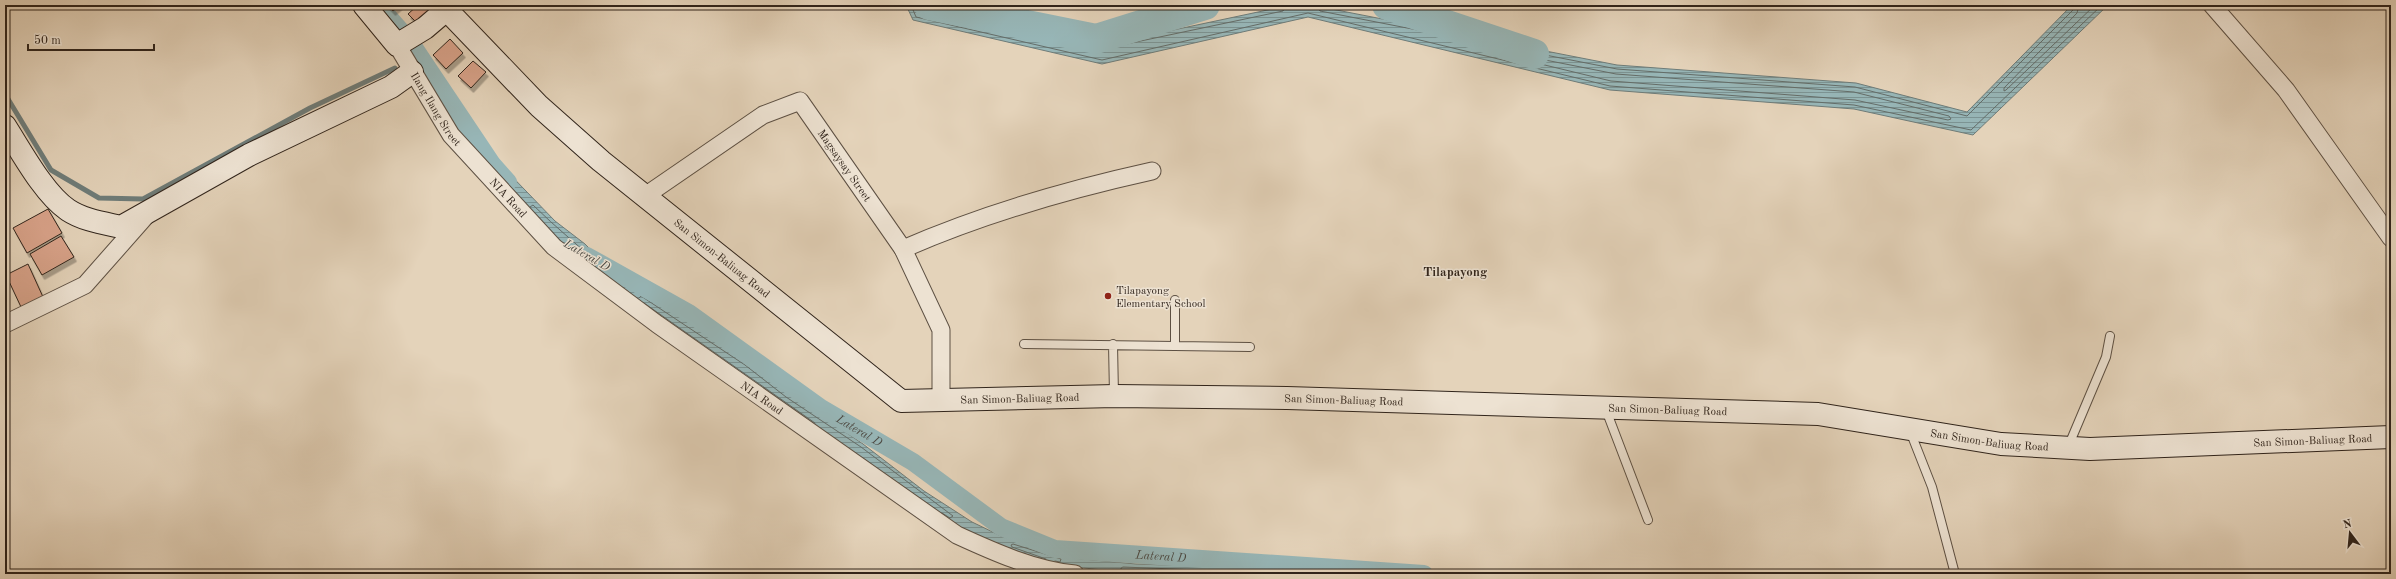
<svg xmlns="http://www.w3.org/2000/svg" width="2396" height="579" font-family="'Old Standard TT',serif">
<style>
.water{fill:url(#water-rules);stroke:#6e7c79}
.lines{fill:none;stroke-linecap:round;stroke-linejoin:round}
.shore{stroke:#646d69;stroke-width:1}
.stream{stroke:#6e7c79;stroke-width:5}
.canal{stroke:#97b6b7;stroke-width:18}
.river{stroke:#97b6b7;stroke-width:30}
.building{fill:#d8a289;stroke:#30241b;filter:url(#shadow)}
.lane-casing{stroke:#5d5043;stroke-width:10}
.street-casing{stroke:#5d5043;stroke-width:19}
.secondary-casing{stroke:#30241b;stroke-width:24}
.lane{stroke:#ede2d2;stroke-width:8}
.street{stroke:#ede2d2;stroke-width:17}
.secondary{stroke:#ede2d2;stroke-width:22}
.poi-dot{fill:#8f2418;stroke:#ede2d2;stroke-width:1.5}
.labels{text-anchor:middle;stroke-width:3;stroke-linejoin:round;paint-order:stroke}
.street-label{font-size:11px;fill:#30241b;stroke:#ede2d2}
.poi-label{font-size:11px;fill:#30241b;stroke:#ede2d2;text-anchor:start}
.water-label{font-size:12px;font-style:italic;fill:#4a4842;stroke:#ede2d2}
.quarter-label{font-size:13px;font-weight:bold;fill:#30241b;stroke:#ede2d2}
</style>
<defs>
<pattern id="water-rules" width="6" height="5" patternUnits="userSpaceOnUse"><rect width="6" height="5" fill="#97b6b7"/><path d="M0 2.5h6" fill="none" stroke="#7c9494"/></pattern>
<filter id="shadow"><feDropShadow dx="2.5" dy="4.5" stdDeviation="0" flood-color="#0004"/></filter>
</defs>
<rect width="100%" height="100%" fill="#e4d3ba"/>
<filter id="stains"><feTurbulence type="fractalNoise" baseFrequency=".005" numOctaves="4"/><feColorMatrix values="0 0 0 0 .2 0 0 0 0 .09 0 0 0 0 .02 0 0 0 .5 -.17"/></filter>
<radialGradient id="worn" r=".72"><stop offset=".6" stop-color="#630" stop-opacity="0"/><stop offset="1" stop-color="#630" stop-opacity=".3"/></radialGradient>
<path class="water" d="M906 5H928L1098 46 1291 5H1311L1617 65 1856 83 1967 112 2072 5H2108L1973 135 1854 109 1610 90 1308 17 1102 64 913 20Z
M496 160 555 221 585 244 618 277 666 306 747 361 789 394 863 444 924 491 972 522 1001 536 1073 558 1136 564 1287 569 1334 574H1138L1049 564 981 540 933 512 557 242 487 166Z"/>
<g class="lines">
<path class="shore" d="M911 5 916 17 1102 60 1308 13 1610 86 1854 105 1971 130 2102 5
M932 5 935 11 1098 50 1283 11 1286 5
M1316 5 1320 11 1617 69 1855 87 1967 116 2073 10 2074 5
M2079 5 2077 13 2004 88V91L2006 90 2095 5
M1525 56 1616 74 1854 92 1949 116 1951 119 1948 120 1855 100 1611 81 1524 60 1523 58Z
M530 207 533 205C556 228 582 248 606 271V274
M639 298 641 296 745 365 786 397 861 447 953 516 950 518 942 513
M644 303 815 423
M1046 559 1012 547 1011 545 1013 544 1061 559 1060 562 1055 561
M1122 574 1121 568 1123 567 1299 574
M1127 574H1200"/>
<path class="stream" d="M412 58 419 54
M5 94 51 170 99 198 143 199 310 108 395 68"/>
<g class="canal">
<path d="M378 5 400 30"/>
<path d="M413 46 492 164 508 182"/>
<path id="s1" d="M587 256 689 313 821 408 913 462 1001 527 1055 549 1424 574"/>
</g>
<path class="river" d="M929 5 1096 39 1205 5
M1387 5 1534 54"/>
</g>
<path class="building" d="M387 5H400L393 11Z
M418 5H430L436 11 421 27 408 14Z
M450 39 463 53 446 69 433 55Z
M473 61 486 72 471 88 458 76Z
M48 209 62 233 27 253 13 228Z
M61 236 74 257 42 275 30 254Z
M28 264 43 297 21 307 6 275Z"/>
<g class="lines">
<defs>
<path id="lane" d="M1175 300V346
M1024 344 1250 347
M1113 344 1114 395
M1606 410 1648 520
M1910 431 1932 487 1955 574
M2068 447 2106 357 2110 336"/>
<g id="street">
<path d="M2212 5 2286 90 2391 238"/>
<path id="s2" d="M397 45 451 135 554 247 657 324 957 535C994 552 1034 570 1075 574"/>
<path id="s3" d="M645 196 763 115 800 101 903 249 941 330V400"/>
<path d="M903 249C983 214 1066 190 1152 171"/>
<path d="M5 324 85 285 145 217"/>
</g>
<g id="secondary">
<path d="M364 5 397 45 425 28 452 5"/>
<path id="s4" d="M442 5 539 106 601 161 901 401 1115 396 1287 398 1818 414 2001 444 2090 449 2391 437"/>
<path d="M5 126C21 151 44 194 68 210 83 220 103 223 121 227L249 155 391 87 412 72"/>
</g>
</defs>
<use href="#lane" class="lane-casing"/>
<use href="#street" class="street-casing"/>
<use href="#secondary" class="secondary-casing"/>
<use href="#lane" class="lane"/>
<use href="#street" class="street"/>
<use href="#secondary" class="secondary"/>
</g>
<circle class="poi-dot" cx="1108" cy="296" r="4"/>
<g class="labels">
<g class="street-label">
<text dy="4" stroke="none"><textPath href="#s2" startOffset="75">Ilang Ilang Street</textPath></text>
<text dy="4" stroke="none"><textPath href="#s3" startOffset="261">Magsaysay Street</textPath></text>
<text dy="4" stroke="none"><textPath href="#s2" startOffset="190">NIA Road</textPath></text>
<text dy="4" stroke="none"><textPath href="#s4" startOffset="378">San Simon-Baliuag Road</textPath></text>
<text dy="4" stroke="none"><textPath href="#s2" startOffset="514">NIA Road</textPath></text>
<text dy="4" stroke="none"><textPath href="#s4" startOffset="726">San Simon-Baliuag Road</textPath></text>
<text dy="4" stroke="none"><textPath href="#s4" startOffset="1050">San Simon-Baliuag Road</textPath></text>
<text dy="4" stroke="none"><textPath href="#s4" startOffset="1374">San Simon-Baliuag Road</textPath></text>
<text dy="4" stroke="none"><textPath href="#s4" startOffset="1698">San Simon-Baliuag Road</textPath></text>
<text dy="4" stroke="none"><textPath href="#s4" startOffset="2022">San Simon-Baliuag Road</textPath></text>
</g>
<g class="poi-label">
<text x="1116" y="294">Tilapayong<tspan x="1116" dy="13">Elementary School</tspan></text>
</g>
<g class="water-label">
<text transform="translate(587 255) rotate(30)" y="4">Lateral D</text>
<text dy="4" stroke="none"><textPath href="#s1" startOffset="324">Lateral D</textPath></text>
<text dy="4" stroke="none"><textPath href="#s1" startOffset="660">Lateral D</textPath></text>
</g>
<g class="quarter-label">
<text x="1455" y="276">Tilapayong</text>
</g>
</g>
<rect width="2396" height="579" fill="none" stroke="#e4d3ba" stroke-width="20"/>
<rect x="6" y="6" width="2384" height="567" fill="none" stroke="#30241b" stroke-width="2"/>
<rect x="10" y="10" width="2376" height="559" fill="none" stroke="#30241b"/>
<g transform="translate(2350 533) rotate(344)" stroke="#ede2d2" stroke-width="3" paint-order="stroke">
<path d="M0-3L7 15L0 10L-7 15Z" fill="#30241b"/>
<text y="-6" font-size="11" font-weight="bold" text-anchor="middle" fill="#30241b">N</text>
</g>
<path d="M28 44v6h126v-6" fill="none" stroke="#30241b" stroke-width="2"/>
<text x="34" y="44" font-size="12" fill="#30241b" stroke="#ede2d2" stroke-width="3" paint-order="stroke">50 m</text>
<rect width="100%" height="100%" filter="url(#stains)"/>
<rect width="100%" height="100%" fill="url(#worn)"/>
</svg>
